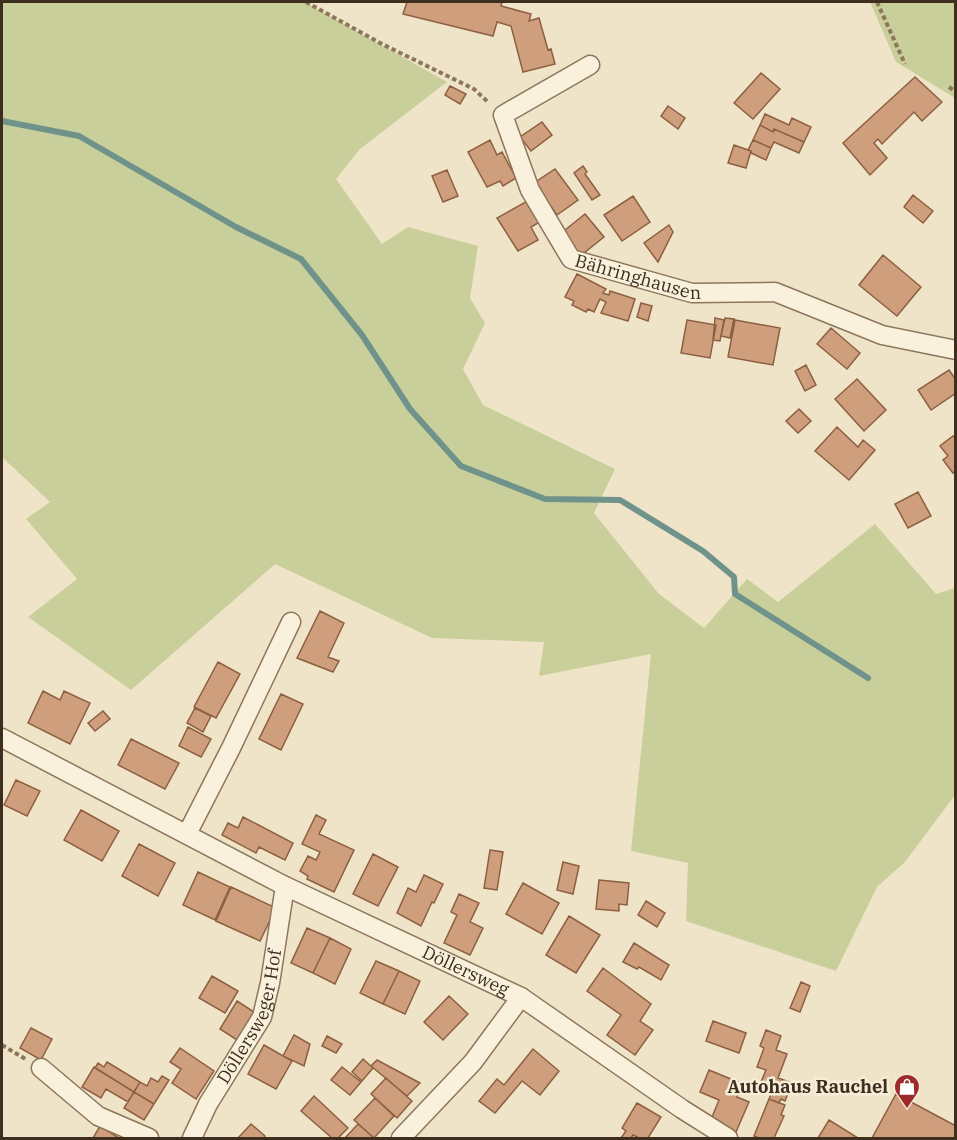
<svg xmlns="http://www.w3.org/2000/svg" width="957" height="1140" font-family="'IBM Plex Serif',serif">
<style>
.green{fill:#c9cf9b}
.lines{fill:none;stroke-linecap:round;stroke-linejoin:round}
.stream{stroke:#6f938a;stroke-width:6}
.building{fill:#cf9f7d;stroke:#8d5f41;stroke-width:1.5}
.minor-casing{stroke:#8d765c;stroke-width:21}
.path{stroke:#8d765c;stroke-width:4;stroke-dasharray:4.5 3;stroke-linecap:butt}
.minor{stroke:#faf1dc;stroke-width:18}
.labels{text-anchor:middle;stroke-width:5;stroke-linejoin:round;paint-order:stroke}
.street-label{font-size:18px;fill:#3d2e20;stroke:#f7eed8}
.poi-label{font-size:18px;font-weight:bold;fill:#3d2e20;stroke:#f7eed8;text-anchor:end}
</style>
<rect width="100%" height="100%" fill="#f0e4c8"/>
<path class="green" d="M2 2H305L447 82 360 149 336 179 382 244 408 227 478 246 470 298 485 323 463 369 483 405 615 469 594 513 659 594 704 628 747 579 778 602 875 524 936 594 955 588V795L905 862 877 887 836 971 686 921 688 863 631 851 651 654 539 676 544 642 432 638 275 564 131 690 28 617 77 579 26 519 50 502 2 457Z
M870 2H955V98L896 62Z"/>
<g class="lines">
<path class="stream" d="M2 121 79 136 236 227 301 259 362 335 410 409 461 466 545 499 620 500 703 551 734 577 735 594 868 678"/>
</g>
<path class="building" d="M407 2H502L501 6 531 14 529 21 539 18 548 50 551 49 555 64 523 72 511 26 497 22 493 36 403 14Z
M761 73 780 89 753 119 734 103Z
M915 77 942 102 922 121 914 112 882 144 878 139 874 143 887 158 870 175 843 143Z
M450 86 466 94 460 104 445 95Z
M668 106 685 118 678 129 661 116Z
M765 114 789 125 792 118 811 127 804 142 774 129 773 132 760 125Z
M542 122 552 135 531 151 520 137Z
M760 125 773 132 774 129 804 142 799 153 774 142 771 148 753 140Z
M490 140 497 155 502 152 516 178 503 186 500 181 487 187 468 152Z
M753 140 771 148 766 160 751 153V151L748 150Z
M734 145 751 151 746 168 728 163Z
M583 166 587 172 585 174 600 195 592 200 574 173Z
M555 169 578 200 557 215 534 183Z
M447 170 458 196 443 202 432 176Z
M913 195 933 211 923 223 904 207Z
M633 196 650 222 622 241 604 215Z
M531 199 543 220 531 227 538 240 518 251 497 218Z
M585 214 604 237 579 257 560 234Z
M669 225 673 232 658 262 644 243Z
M883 255 921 287 897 316 859 285Z
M577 274 606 289 603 293 609 295 610 291 635 299 628 321 601 313 606 302 600 299 594 312 588 309 586 312 572 305 574 301 565 297Z
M641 303 652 306 648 321 637 317Z
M715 318 724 320 720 341 713 340Z
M725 318 734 319 730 338 721 336Z
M687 320 716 325 710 358 681 353Z
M735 320 780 328 773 365 728 357Z
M831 328 860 353 847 369 817 344Z
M806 365 816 385 805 391 795 371Z
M949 370 956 380V393L931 410 918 390Z
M857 379 886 410 864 431 835 399Z
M799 409 811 421 798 433 786 421Z
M837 427 858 447 863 440 875 450 849 480 815 451Z
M953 436 956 439V472L953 473 943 460 948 456 940 446Z
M918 492 931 516 908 528 895 504Z
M320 611 344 623 328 657 339 661 333 672 297 658Z
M218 662 240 674 216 718 194 707Z
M43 691 60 700 64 691 90 703 70 744 28 723Z
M281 694 303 704 281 750 259 739Z
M195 708 211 716 203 732 187 723Z
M103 711 110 719 95 731 88 723Z
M188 727 211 739 201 757 179 746Z
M131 739 179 763 165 789 118 765Z
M16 780 40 791 27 816 4 805Z
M81 810 119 831 102 861 64 840Z
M316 815 326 820 319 834 354 850 334 892 307 879 308 876 300 871 308 856 316 860 320 852 302 844Z
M243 817 293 843 285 860 259 847 256 853 222 835 228 823 238 828Z
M139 844 175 863 158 896 122 876Z
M490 850 503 852 497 890 484 888Z
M373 854 398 867 378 906 353 894Z
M563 862 579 866 573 894 557 890Z
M198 872 230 887 215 920 183 905Z
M424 875 443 884 434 903 432 902 421 926 397 913 408 888 416 892Z
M599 880 629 883 627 905 619 904V911L596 909Z
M523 883 559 903 542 934 506 914Z
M231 887 276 908 260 941 216 921Z
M459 894 479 903 470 922 483 928 470 955 444 943 457 915 451 912Z
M646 901 665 913 657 927 638 915Z
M569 916 600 935 576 973 546 955Z
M307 928 330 938 313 973 291 963Z
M330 938 351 949 335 984 313 973Z
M634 943 669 965 661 980 639 967 637 969 623 962Z
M376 961 399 971 383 1004 360 993Z
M603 968 651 1004 640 1021 653 1030 635 1055 607 1035 621 1015 587 991Z
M399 971 420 981 405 1014 383 1004Z
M212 976 238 991 225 1013 199 998Z
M801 982 810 986 800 1012 790 1008Z
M449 996 468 1014 443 1040 424 1022Z
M237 1001 254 1012 237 1040 220 1029Z
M713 1021 746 1033 739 1053 706 1041Z
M31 1028 52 1039 41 1060 20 1048Z
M766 1030 781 1036 776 1050 787 1054 778 1078 792 1083 785 1101 781 1099 779 1103 769 1099 771 1094 758 1089 766 1070 757 1067 764 1048 760 1046Z
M294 1035 310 1044 304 1066 283 1056Z
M327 1036 342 1044 336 1053 322 1046Z
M264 1045 292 1061 276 1089 248 1074Z
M180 1048 214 1071 196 1099 172 1083 181 1069 170 1062Z
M533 1049 559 1071 540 1095 522 1081 495 1113 479 1101 497 1079 504 1085Z
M363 1059 373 1068 362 1081 352 1072Z
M377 1060 420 1083 407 1096 371 1066Z
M107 1062 140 1082 134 1092 95 1068 98 1063 104 1067Z
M94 1067 134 1092 128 1102 106 1089 101 1098 82 1087Z
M342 1067 361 1082 350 1095 331 1080Z
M709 1070 743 1084 737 1097 749 1102 736 1132 710 1122 719 1100 700 1092Z
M162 1076 169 1080 154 1104 134 1092 140 1082 147 1086 151 1078 158 1082Z
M386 1078 412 1101 397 1118 371 1094Z
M134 1092 154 1104 144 1120 124 1108Z
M896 1094 956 1126V1138H872Z
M314 1096 348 1128 338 1138H332L301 1111Z
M375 1098 394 1116 374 1138 354 1120Z
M769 1099 785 1105 781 1115 784 1116 774 1138H759L754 1136Z
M637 1103 661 1117 648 1138H639L633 1135 631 1138H621L626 1131 622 1128Z
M829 1120 858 1138H818Z
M251 1124 265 1136 263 1138H238Z
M358 1124 374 1138H345Z
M100 1126 119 1138H93Z"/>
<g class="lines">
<defs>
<g id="minor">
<path id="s1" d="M590 65 503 115 530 190 571 259 692 293 775 292 882 335 956 350"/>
<path id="s2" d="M2 738 285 886 521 997 682 1109 728 1138"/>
<path d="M187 834 231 748 291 622"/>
<path d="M41 1068 98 1116 149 1138"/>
<path id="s3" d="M192 1138 208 1104 262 1017 270 983 285 886"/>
<path d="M401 1138 473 1062 521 997"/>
</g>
</defs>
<use href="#minor" class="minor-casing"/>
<path class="path" d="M306 2 382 44 474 89 489 103
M877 2 905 64
M949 87 956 92
M2 1045 27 1060"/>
<use href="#minor" class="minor"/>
</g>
<defs>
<symbol id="shop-pin" viewBox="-11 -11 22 30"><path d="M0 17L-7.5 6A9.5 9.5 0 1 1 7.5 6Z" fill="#9e2a2b" stroke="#f7eed8"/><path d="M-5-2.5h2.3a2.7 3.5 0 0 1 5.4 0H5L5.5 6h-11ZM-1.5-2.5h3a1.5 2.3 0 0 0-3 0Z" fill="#fff"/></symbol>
</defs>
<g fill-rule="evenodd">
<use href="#shop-pin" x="892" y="1072" width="30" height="40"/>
</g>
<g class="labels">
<g class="street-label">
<text dy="6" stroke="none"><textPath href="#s1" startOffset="330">Bähringhausen</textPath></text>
<text dy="6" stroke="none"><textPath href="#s2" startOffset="519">Döllersweg</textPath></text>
<text dy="6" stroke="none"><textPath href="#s3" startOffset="136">Döllersweger Hof</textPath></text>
</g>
<g class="poi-label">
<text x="888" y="1093">Autohaus Rauchel</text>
</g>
</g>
<rect width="957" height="1140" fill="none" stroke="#3d2e20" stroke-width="6"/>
</svg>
